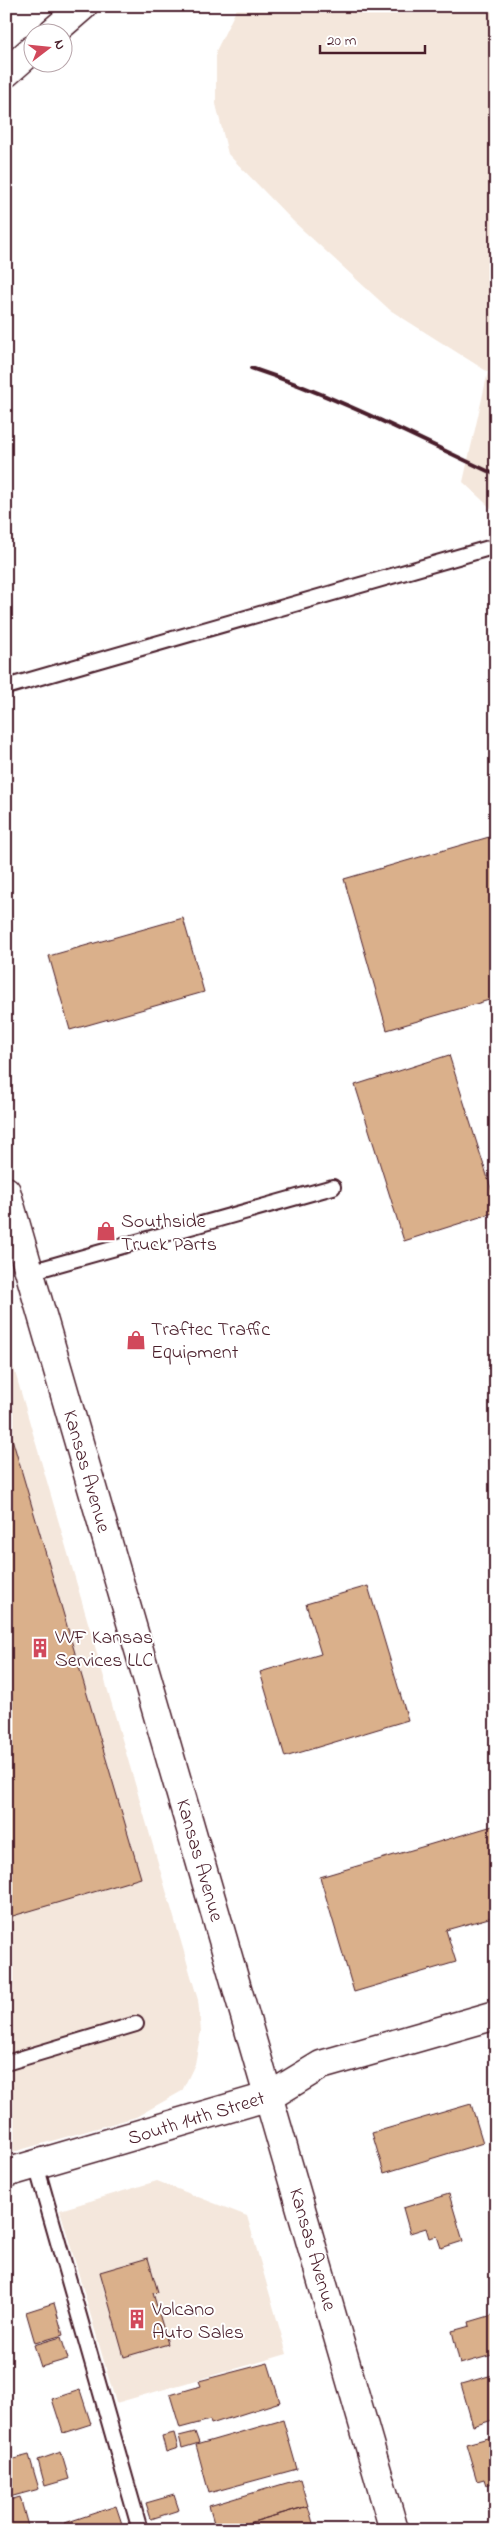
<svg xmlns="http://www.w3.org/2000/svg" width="502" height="2536" font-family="'Indie Flower',sans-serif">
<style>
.built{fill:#f4e7dc}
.building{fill:#dab08b;stroke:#4a1f2b}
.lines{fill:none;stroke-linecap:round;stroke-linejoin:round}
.lane-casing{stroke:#4a1f2b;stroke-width:18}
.street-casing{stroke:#4a1f2b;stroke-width:31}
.secondary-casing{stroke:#4a1f2b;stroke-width:31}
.highway-casing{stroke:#4a1f2b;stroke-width:31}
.lane{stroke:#fff;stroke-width:14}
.street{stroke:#fff;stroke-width:28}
.secondary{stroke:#fff;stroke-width:28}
.highway{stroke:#fff;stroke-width:28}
.rail{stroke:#4a1f2b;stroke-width:4}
.labels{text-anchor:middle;stroke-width:4;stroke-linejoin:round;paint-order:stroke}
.poi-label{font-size:20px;fill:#4a1f2b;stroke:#fff;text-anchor:start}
.street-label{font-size:20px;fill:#4a1f2b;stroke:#fff}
</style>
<rect width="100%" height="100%" fill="#fff"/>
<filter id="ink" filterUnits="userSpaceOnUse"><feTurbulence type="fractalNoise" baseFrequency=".02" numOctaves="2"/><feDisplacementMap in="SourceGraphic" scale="10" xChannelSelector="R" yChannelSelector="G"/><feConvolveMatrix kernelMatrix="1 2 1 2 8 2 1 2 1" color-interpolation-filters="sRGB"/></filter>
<g filter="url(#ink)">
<path class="built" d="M238 6H496V513L463 482 488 372 390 310 293 221 228 154 216 104V51Z
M6 1341 198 2000 201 2031 195 2064 182 2091 136 2117 6 2154Z
M157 2181 247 2216 287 2354 116 2403 60 2210Z"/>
<path class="building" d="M496 835V998L387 1030 344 879Z
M183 918 204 992 70 1030 49 956Z
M449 1055 496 1204V1212L404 1241 355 1085Z
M6 1418 141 1878 6 1918Z
M368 1586 408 1720 285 1757 260 1672 321 1654 306 1604Z
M496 1825V1916L446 1930 456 1962 354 1992 320 1877Z
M471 2104 483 2143 384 2173 372 2133Z
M449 2194 463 2241 441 2248 437 2236 429 2238 426 2228 410 2233 403 2208Z
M148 2258 158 2292 153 2293 168 2344 124 2357 100 2272Z
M54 2303 63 2335 35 2343 26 2312Z
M496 2314V2354L460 2364 452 2331 470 2326 469 2322Z
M61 2337 68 2359 41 2367 34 2345Z
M268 2363 280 2402 211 2424 210 2420 180 2428 170 2395 201 2386 199 2381Z
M496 2374V2419L473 2426 461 2384Z
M80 2390 91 2424 63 2433 52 2399Z
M283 2420 297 2469 209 2493 196 2445Z
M195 2432 199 2443 182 2448 179 2436Z
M6 2433 12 2453 6 2454Z
M174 2433 178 2448 166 2452 162 2436Z
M496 2436V2482L486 2485 484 2479 477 2481 466 2444Z
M61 2452 69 2479 45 2486 38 2460Z
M29 2455 39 2489 6 2498V2461Z
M300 2479 308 2506 225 2530H216L209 2506Z
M174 2495 179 2510 151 2519 146 2503Z
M20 2497 29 2530H6V2501Z
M116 2506 124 2530H67L65 2523Z
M308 2506 315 2530H225Z
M496 2514V2530H495L491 2515Z"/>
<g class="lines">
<defs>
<path id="lane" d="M6 687 496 546
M30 1272 333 1187
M6 2063 136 2024
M36 2165 140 2530"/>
<path id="street" d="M6 2173 270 2096 321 2065 496 2015"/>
<path id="secondary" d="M6 1191 394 2530"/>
<path id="highway" d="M53 32 83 6
M6 73 32 50"/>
</defs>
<use href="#lane" class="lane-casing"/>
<use href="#street" class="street-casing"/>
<use href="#secondary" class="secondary-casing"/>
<use href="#highway" class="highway-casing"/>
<use href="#lane" class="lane"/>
<use href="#street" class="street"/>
<use href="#secondary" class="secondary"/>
<use href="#highway" class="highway"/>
<path class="rail" d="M251 368C336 396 415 437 496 475"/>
</g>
</g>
<defs>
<symbol id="shop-bare" viewBox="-9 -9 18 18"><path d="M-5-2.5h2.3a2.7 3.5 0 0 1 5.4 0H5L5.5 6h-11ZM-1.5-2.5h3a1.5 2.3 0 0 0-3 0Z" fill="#d1495b" stroke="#fff" stroke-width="2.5" paint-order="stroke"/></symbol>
<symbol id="building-bare" viewBox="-9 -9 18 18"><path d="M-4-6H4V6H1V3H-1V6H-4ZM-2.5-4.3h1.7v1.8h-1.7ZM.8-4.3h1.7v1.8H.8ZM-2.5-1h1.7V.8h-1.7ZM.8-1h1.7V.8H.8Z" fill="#d1495b" stroke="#fff" stroke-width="2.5" paint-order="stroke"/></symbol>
</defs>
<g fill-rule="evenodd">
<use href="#shop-bare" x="92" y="1217" width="28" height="28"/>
<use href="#shop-bare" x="122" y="1326" width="28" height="28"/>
<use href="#building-bare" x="26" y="1634" width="28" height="28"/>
<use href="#building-bare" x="123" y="2305" width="28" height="28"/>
</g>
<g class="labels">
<g class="poi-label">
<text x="121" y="1227">Southside<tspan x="121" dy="23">Truck Parts</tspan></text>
<text x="151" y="1335">Traftec Traffic<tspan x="151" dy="23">Equipment</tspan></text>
<text x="55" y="1643">VVF Kansas<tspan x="55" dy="23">Services LLC</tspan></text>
<text x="152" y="2315">Volcano<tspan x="152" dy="23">Auto Sales</tspan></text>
</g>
<g class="street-label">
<text transform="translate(88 1471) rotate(74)" y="7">Kansas Avenue</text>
<text transform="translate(201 1860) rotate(74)" y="7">Kansas Avenue</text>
<text transform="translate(196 2117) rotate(-17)" y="7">South 14th Street</text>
<text transform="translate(314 2249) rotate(74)" y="7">Kansas Avenue</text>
</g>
</g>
<rect width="502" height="2536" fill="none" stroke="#fff" stroke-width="25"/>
<rect x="12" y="12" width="477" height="2511" fill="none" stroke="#4a1f2b" stroke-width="2" filter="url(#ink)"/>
<g transform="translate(48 48) rotate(74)"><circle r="24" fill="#ffffff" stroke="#b7a5aa"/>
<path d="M0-4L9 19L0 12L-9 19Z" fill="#d1495b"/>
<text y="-8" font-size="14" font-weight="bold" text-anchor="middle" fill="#4a1f2b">N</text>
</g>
<path d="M320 45v8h105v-8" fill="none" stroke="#4a1f2b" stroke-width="2.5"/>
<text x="327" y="45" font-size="15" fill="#4a1f2b" stroke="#ffffff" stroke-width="4" paint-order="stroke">20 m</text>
</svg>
